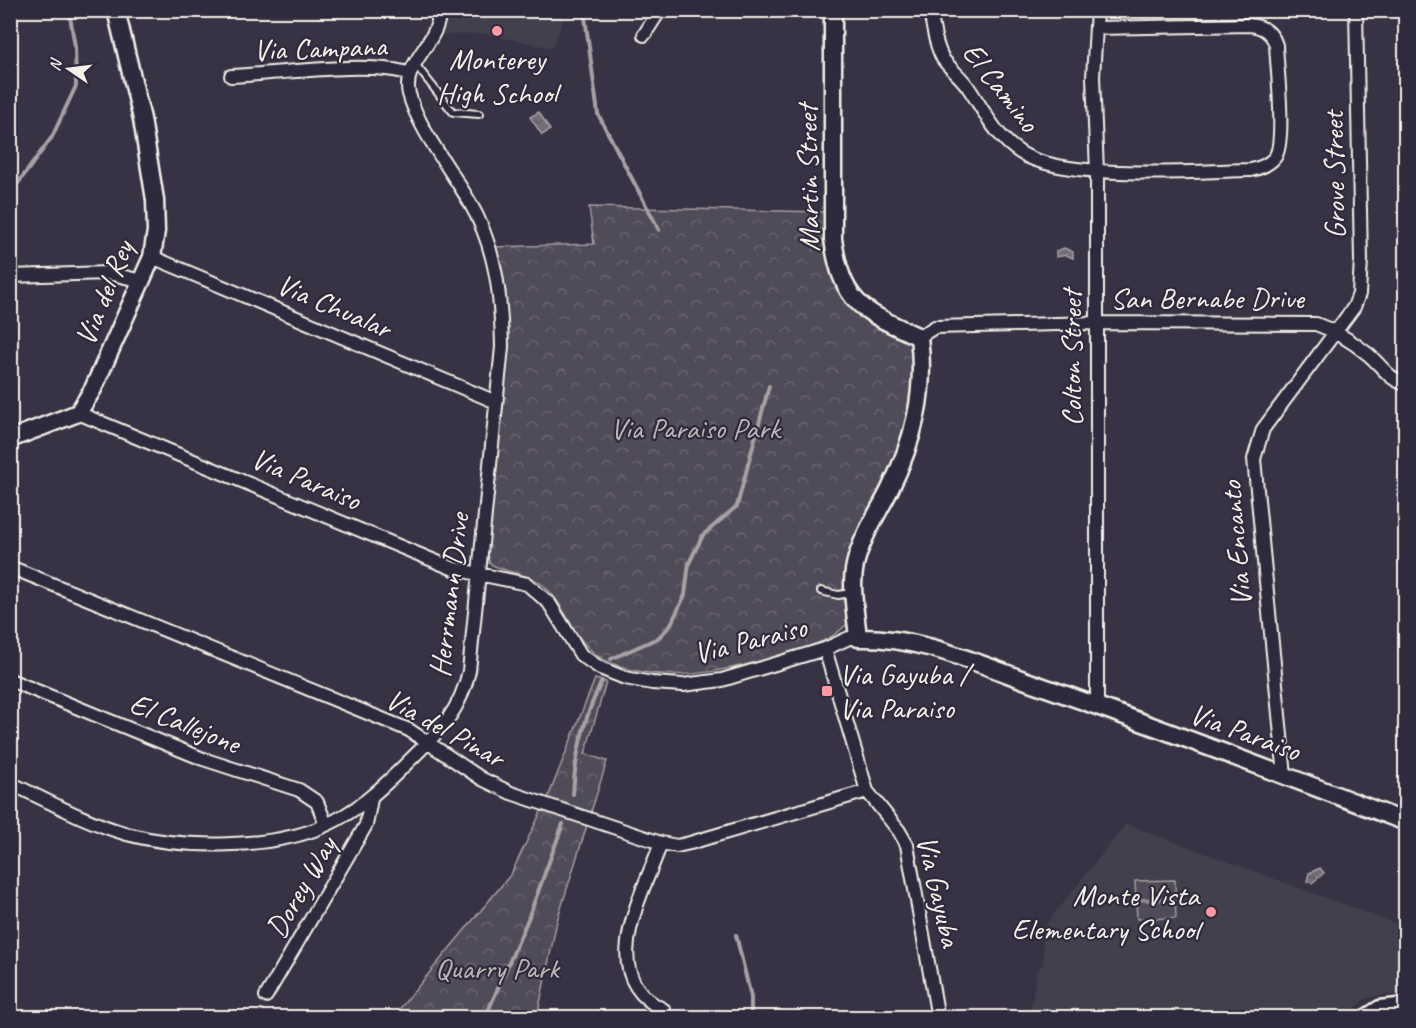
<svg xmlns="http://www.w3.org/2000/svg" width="1416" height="1028" font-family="Caveat,sans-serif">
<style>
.built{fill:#433f4e}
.grass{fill:#504b59;stroke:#a29ea0;stroke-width:1.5}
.forest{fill:url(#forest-crowns);stroke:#a29ea0;stroke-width:1.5}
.water{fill:url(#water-ripples);stroke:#a6a2a4;stroke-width:1.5}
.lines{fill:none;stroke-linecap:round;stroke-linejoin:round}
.stream{stroke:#a6a2a4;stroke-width:4}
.service-casing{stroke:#f4f1e8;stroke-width:10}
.minor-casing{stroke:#f4f1e8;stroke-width:16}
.tertiary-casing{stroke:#f4f1e8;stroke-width:21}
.service{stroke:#2f2a3d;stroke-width:6}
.minor{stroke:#2f2a3d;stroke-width:12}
.tertiary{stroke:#2f2a3d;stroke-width:16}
.poi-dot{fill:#ff9aa2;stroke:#2f2a3d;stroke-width:2}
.labels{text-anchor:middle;stroke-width:4.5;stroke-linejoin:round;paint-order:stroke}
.street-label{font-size:30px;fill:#f4f1e8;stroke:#2f2a3d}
.poi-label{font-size:30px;fill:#f4f1e8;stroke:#2f2a3d}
.park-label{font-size:30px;fill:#bbb7b6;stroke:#2f2a3d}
</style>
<defs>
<pattern id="forest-crowns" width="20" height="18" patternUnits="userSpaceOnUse" patternTransform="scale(1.5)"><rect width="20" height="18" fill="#504b59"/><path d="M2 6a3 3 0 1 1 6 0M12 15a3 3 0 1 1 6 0" fill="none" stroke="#6a6571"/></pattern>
<pattern id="water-ripples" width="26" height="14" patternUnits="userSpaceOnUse" patternTransform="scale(1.5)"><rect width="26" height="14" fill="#726e77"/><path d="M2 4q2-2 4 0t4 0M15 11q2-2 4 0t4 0" fill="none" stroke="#5b595c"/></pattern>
</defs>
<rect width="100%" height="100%" fill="#373244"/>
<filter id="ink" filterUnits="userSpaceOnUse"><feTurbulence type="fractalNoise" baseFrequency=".0167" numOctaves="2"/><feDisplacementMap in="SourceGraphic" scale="12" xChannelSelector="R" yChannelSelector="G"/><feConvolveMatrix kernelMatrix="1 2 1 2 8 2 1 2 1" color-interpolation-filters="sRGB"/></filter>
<g filter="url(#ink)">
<path class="built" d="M439 11H567L552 48 485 34 434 35Z
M1126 824 1405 927V994L1379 995 1365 999 1344 1017 1029 1018 1037 971 1043 963V928Z"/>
<path class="grass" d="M1175 880V898L1136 899 1135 881Z
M1175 900 1176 918 1137 919 1136 901Z"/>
<path class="forest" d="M589 207 827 212C830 259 828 299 874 325 886 332 902 334 912 343L914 348 913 409 883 493 847 624C830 642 809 646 786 653 731 671 658 688 603 659 573 643 568 606 543 585 527 572 506 574 489 563L487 537 506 346 507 307 496 247 594 244Z
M595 679 606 682 585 754 607 761 557 921 537 1017 392 1018 511 874 549 795Z"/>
<path class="water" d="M539 112 550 130 542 135 530 117Z
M1064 248 1073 252V258L1066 255 1056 257V251Z
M1320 868 1324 873 1312 883 1307 881 1309 873Z"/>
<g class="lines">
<path class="stream" d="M586 10 585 17 598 114 659 230
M10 194 52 137 76 86 75 47 69 10
M611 659 658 638 670 626 685 595 689 563 703 535 737 506 769 386
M573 794C575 754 584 717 602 681
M736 935 751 997V1018
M485 1018 528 919 563 824"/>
<defs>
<path id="service" d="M415 64 453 112 479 114
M821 591 838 595 851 593"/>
<path id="minor" d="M930 10C933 27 935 44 943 59 951 70 963 78 970 90 985 113 997 138 1021 153 1064 181 1196 171 1251 170 1260 168 1269 165 1275 157 1286 142 1277 67 1276 45 1272 32 1262 26 1249 25L1097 28
M1097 10 1093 77 1097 171V706
M644 35 660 10
M231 76C276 74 371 60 410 74
M152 257 496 402
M10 276 108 273 142 281
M919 337 935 327 1096 323 1316 324C1336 331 1352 341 1369 355 1381 365 1390 381 1406 384
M78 413 454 569 527 584 549 603 581 655 600 668 625 678 652 683 683 685 722 680 825 649 849 638H858
M10 567 409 730 482 779 511 793 661 843 677 846 690 843 867 791
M825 649 867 791 899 831 907 845 938 1018
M10 680 203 759 299 790 317 802 326 825
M1285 776 1254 459 1263 429 1354 307 1359 294 1361 260 1356 10
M10 783C48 801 86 822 127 834 182 849 272 849 324 826 356 812 380 790 404 766 435 735 459 716 469 671L502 347C501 295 496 247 469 201 451 170 418 128 409 94 401 63 441 42 439 10
M661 843C642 897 594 976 664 1010
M266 996 366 825 371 799"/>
<path id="tertiary" d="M833 10V239C842 304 863 311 919 337 926 392 914 441 889 491 877 515 861 538 855 565 850 587 856 615 858 638 921 636 980 665 1038 685 1161 728 1284 775 1406 822
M10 439 78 413 93 389 152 257 156 231 155 200 142 119 116 10
M1366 1018 1380 1009 1406 1006"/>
</defs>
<use href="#service" class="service-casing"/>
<use href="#minor" class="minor-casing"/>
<use href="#tertiary" class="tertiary-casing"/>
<use href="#service" class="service"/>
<use href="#minor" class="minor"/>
<use href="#tertiary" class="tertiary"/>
</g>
</g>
<g class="poi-dot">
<circle cx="497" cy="31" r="6"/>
<rect x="821" y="685" width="12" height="12" rx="3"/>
<circle cx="1211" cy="912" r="6"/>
</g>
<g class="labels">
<g class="street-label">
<text transform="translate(320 48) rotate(-2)" y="10">Via Campana</text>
<text transform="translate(1001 87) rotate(52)" y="10">El Camino</text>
<text transform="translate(1334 175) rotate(-91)" y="10">Grove Street</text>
<text transform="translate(808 178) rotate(-91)" y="10">Martin Street</text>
<text transform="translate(104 293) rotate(-68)" y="10">Via del Rey</text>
<text x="1207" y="308">San Bernabe Drive</text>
<text transform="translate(334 306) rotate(23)" y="10">Via Chualar</text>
<text transform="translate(1071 358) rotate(-90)" y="10">Colton Street</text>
<text transform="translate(306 479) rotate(23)" y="10">Via Paraiso</text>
<text transform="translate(1236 544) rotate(-95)" y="10">Via Encanto</text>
<text transform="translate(449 595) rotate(-83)" y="10">Herrmann Drive</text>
<text transform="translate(750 640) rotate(-14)" y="10">Via Paraiso</text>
<text transform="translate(185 723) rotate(22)" y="10">El Callejone</text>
<text transform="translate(445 728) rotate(29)" y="10">Via del Pinar</text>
<text transform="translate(1245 732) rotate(20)" y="10">Via Paraiso</text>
<text transform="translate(301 887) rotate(-60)" y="10">Dorey Way</text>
<text transform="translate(939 891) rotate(77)" y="10">Via Gayuba</text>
</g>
<g class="poi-label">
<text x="497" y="69">Monterey<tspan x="497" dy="34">High School</tspan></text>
<text x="839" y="684" text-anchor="start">Via Gayuba /<tspan x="839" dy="34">Via Paraiso</tspan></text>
<text x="1199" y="905" text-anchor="end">Monte Vista<tspan x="1199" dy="34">Elementary School</tspan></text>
</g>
<g class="park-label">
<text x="695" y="438">Via Paraiso Park</text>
<text x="497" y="978">Quarry Park</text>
</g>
</g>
<rect width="1416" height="1028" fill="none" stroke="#2f2a3d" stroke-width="36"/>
<rect x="18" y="18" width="1380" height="992" fill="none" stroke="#f4f1e8" stroke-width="2" filter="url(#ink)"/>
<g transform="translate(69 69) rotate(284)" stroke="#2f2a3d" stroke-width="4.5" paint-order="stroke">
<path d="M0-4.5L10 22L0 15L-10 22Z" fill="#f4f1e8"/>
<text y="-9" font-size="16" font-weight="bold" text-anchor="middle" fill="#f4f1e8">N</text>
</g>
</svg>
